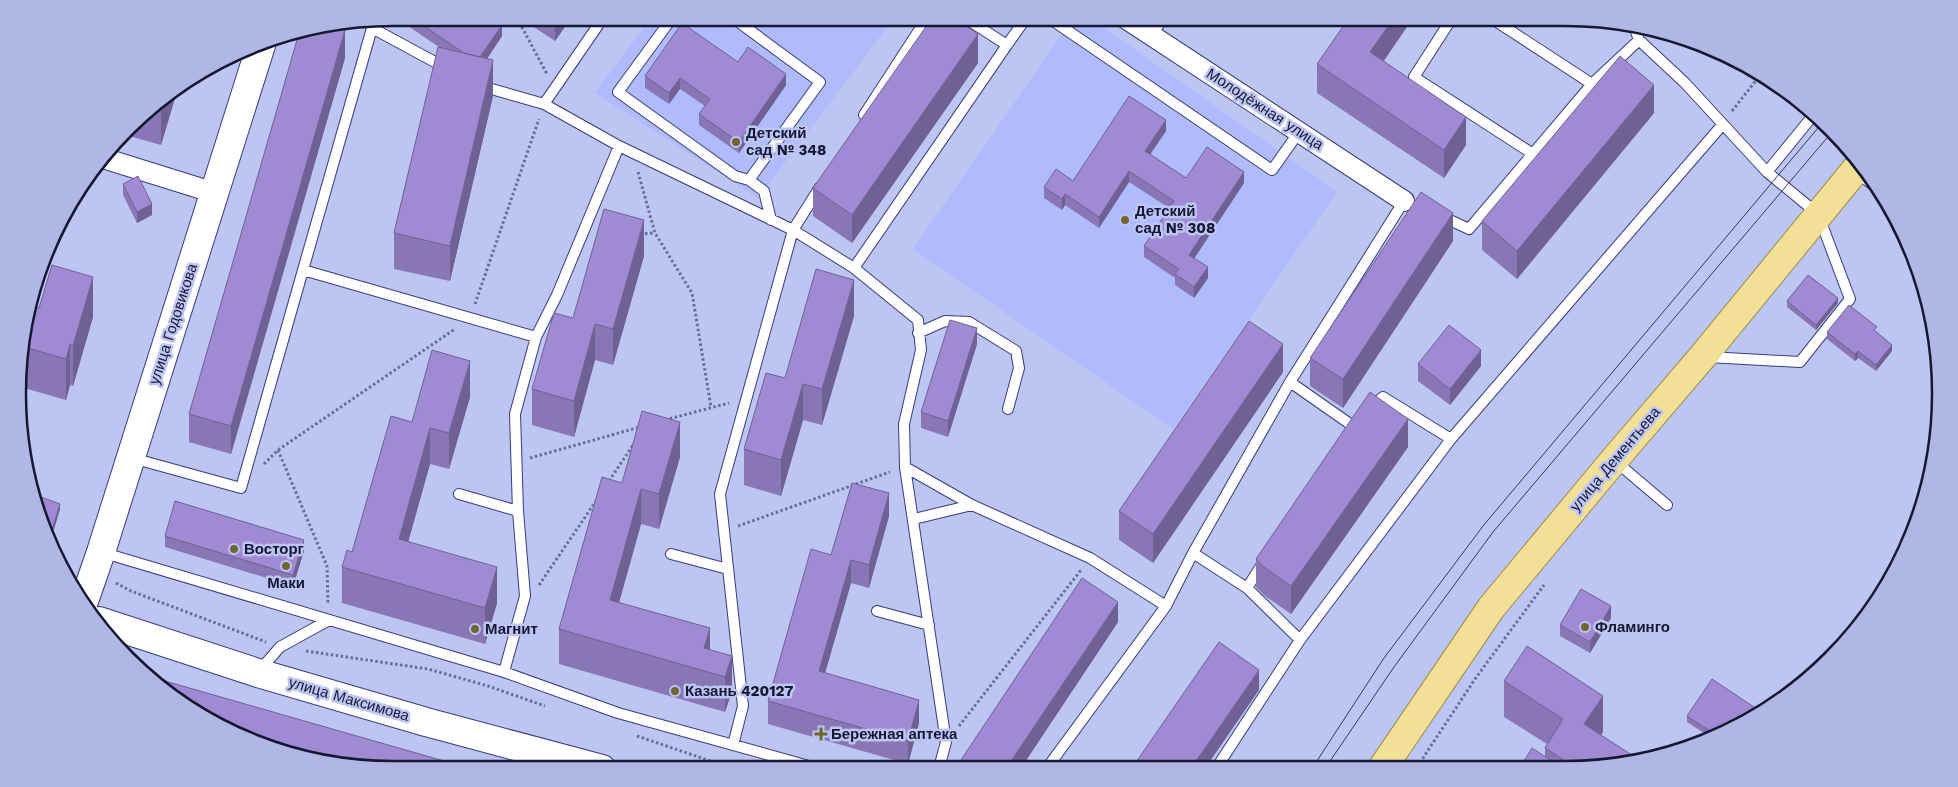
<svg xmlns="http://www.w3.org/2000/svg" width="1958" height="787" font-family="'Work Sans',sans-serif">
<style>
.built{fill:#b0bbfe}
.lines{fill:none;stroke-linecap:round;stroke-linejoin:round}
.lane-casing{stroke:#373c7d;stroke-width:12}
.street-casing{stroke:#373c7d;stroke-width:22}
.secondary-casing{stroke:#373c7d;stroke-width:30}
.primary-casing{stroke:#9e8d46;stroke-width:30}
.path{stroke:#686e93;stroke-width:3;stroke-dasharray:2.5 2.5;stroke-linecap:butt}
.lane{stroke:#fff;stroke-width:10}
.street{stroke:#fff;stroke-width:20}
.secondary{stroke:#fff;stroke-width:28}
.primary{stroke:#f1e095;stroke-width:28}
.tram{stroke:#353958;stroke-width:1}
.wall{fill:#8977b5}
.shaded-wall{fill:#6f6194}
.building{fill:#9f8ad3;stroke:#6f6194}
.poi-dot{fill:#706431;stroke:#bdc5f3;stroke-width:2}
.labels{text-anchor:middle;stroke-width:5;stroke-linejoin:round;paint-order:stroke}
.street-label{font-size:15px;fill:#151834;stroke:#bdc5f3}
.poi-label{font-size:15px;font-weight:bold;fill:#151834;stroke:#bdc5f3;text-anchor:start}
.rim{fill:none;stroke:#151834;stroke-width:2.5}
</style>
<rect width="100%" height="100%" fill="#bdc5f3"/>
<path class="built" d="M651 18H894L758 198 595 93Z
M1073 18H1090L1337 192 1173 429 913 249Z"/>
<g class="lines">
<defs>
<path id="lane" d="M672 18 618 92 735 176 749 180 764 191 771 220
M733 18 820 82 749 180
M1049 18 1272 170 1299 132
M1452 18 1414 77 1533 154
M1491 18 1592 84
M373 21 372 28 446 68
M372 28 303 270 536 337
M1635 29 1639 40
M1152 35 1163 18
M1007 45 1026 18
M481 86 544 104 619 146 793 230 854 268 918 320 921 350 904 424 905 467 946 742 939 768
M544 104 603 18
M864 115 927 18
M1767 172 1815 113
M1856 172 1877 188
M1441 216 1469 229 1592 84 1639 40 1685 83 1767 172 1818 214 1850 299 1800 362 1708 357
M854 268 1007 45 965 18
M918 333 945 321 969 322 1016 351 1019 368 1008 409
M1290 382 1350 424
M1369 408 1383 397 1451 439
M132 458 241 488 303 270
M1614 460 1667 505
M905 467 972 505 1090 558 1166 606
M459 494 518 511
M914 519 972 505
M101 552 504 672 618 713 816 768
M1193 553 1290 382 1404 201 1407 202
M671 554 728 569
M1247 588 1263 563
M877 611 929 625
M260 670 280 647 329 620
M504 672 525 596 518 511 515 414 536 337 557 295 619 146
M733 745 743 706 720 494 793 230 820 187
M1217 767 1300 640 1451 439 1723 124
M1047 768 1166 606 1193 553 1247 588 1300 640"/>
<path id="street" d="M1125 18 1404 201
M106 159 215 193"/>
<path id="secondary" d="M83 604 101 552 262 42
M99 621 258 673 426 722 602 769"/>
<path id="primary" d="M1383 767 1491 608 1614 460 1703 356 1861 163"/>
</defs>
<use href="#lane" class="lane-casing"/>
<use href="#street" class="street-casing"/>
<use href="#secondary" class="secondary-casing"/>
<use href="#primary" class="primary-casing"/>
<path class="path" d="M517 18 547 74
M1732 111 1761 74
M638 172 655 233 692 293 711 407
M640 234 655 233
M475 304 539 119
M665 420 729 403
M278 450 327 566 328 605
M530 458 640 427
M264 464 278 450 455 329
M609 481 633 445
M738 526 890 472
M116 583 131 591 266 642
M539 585 596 501
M306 651 428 669 488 686 545 706
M959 726 1081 570
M637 736 734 769
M1417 767 1475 679 1544 585"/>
<use href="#lane" class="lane"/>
<use href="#street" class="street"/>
<use href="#secondary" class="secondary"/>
<use href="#primary" class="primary"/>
<path class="tram" d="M1313 767 1384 658 1483 526 1823 122
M1326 767 1394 667 1493 532 1832 132"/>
</g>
<path class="wall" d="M396 18H490L502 36 487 59 493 96 450 281 394 269V233L439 47Z
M520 18H571L555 41Z
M1003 18H1011L1009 21Z
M1349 18H1413L1384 61 1466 145 1444 178 1317 93V64Z
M345 58 231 454 189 442V414Z
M738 62 786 85 739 153 699 125V114L705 106 680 89 669 104 645 88V76Z
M978 63 852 243 813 216V188Z
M178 88 161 145 126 135 146 111Z
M1654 113 1517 279 1482 250V221Z
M1166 131 1150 154 1186 178 1244 183 1194 259 1208 278 1194 298 1175 285V278L1144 257V246L1169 208 1129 182 1099 228 1065 205 1062 210 1044 198V187L1073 181Z
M123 184 152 215 137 223 123 195Z
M1453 241 1343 408 1310 386V358Z
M644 256 613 365 595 360 574 437 532 425V389L573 318Z
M1787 301 1838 303 1816 330 1787 307Z
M39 308 93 317 73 386 70 385 66 400 24 388 21 344Z
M854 316 822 425 803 420 781 496 744 485V449L785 378Z
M1827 332H1877L1892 351 1876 371 1858 358 1855 361 1827 339Z
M977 344 948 437 921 428V412Z
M1418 364 1481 366 1450 405 1418 381Z
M1283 372 1153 563 1119 540V511Z
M470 397 449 469 430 464 408 541 497 603 485 644 342 603V567L352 552 412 422Z
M1408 447 1291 614 1265 596 1256 587V559Z
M680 457 659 529 641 524 619 602 710 650 732 656V691L725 712 559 664V629L622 483Z
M33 494 60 509 51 539 46 537Z
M889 516 869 588 851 583 825 673 919 723 908 764 768 724V701L831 555Z
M165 536 304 551 293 586 165 547Z
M1611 618 1590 653 1560 636V625Z
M1118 622 1021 768H961V760Z
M1504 681 1603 732 1601 735 1614 766H1521L1545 756V748L1547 744 1504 717Z
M1687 716 1731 731 1710 737 1687 722Z"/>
<path class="shaded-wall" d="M555 18H571L555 41Z
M1394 18H1413L1370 80V52Z
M502 25V36L477 73V62Z
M345 30V58L231 454V426Z
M978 34V63L852 243V215Z
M493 60V96L450 281V246Z
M786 74V85L739 153V142Z
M680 78V89L669 104V93Z
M1654 85V113L1517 279V251Z
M178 88 161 145V104L163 98Z
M1466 117V145L1444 178V150Z
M1166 120V131L1145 162V151Z
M1129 171V182L1099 228V217Z
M1244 172V183L1189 266V255Z
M1065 194V205L1062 210V199Z
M152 204V215L137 223V212Z
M1453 213V241L1343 408V379Z
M644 220V256L613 365V329Z
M1208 267V278L1194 298V287Z
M93 277V317L73 386V346Z
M854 280V316L822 425V389Z
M1838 298V303L1816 330V325Z
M595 324V360L574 437V401Z
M977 328V344L948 437V421Z
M70 344V385L66 400V359Z
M1283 344V372L1153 563V534Z
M1892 345V351L1876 371V365Z
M24 347V388L22 392 21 355Z
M1481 350V366L1450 405V389Z
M1858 351V358L1855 361V354Z
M470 361V397L449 469V433Z
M803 384V420L781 496V460Z
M1408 419V447L1291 614V586Z
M680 422V457L659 529V494Z
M430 428V464L399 575V539Z
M641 489V524L610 635V600Z
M889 493V516L869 588V565Z
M60 504V509L51 539V533Z
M304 540V551L293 586V575Z
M851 560V583L819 694V671Z
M497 567V603L485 644V608Z
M1118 602V622L1021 768H1007Z
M1611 606V618L1590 653V642Z
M710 628V663L704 648Z
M732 656V691L725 712V677Z
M1259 670V690L1206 767H1192Z
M1603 696V732L1584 760V724Z
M919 700V723L908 764V741Z"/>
<path class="building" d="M412 18H490L502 25 480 57 464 53Z
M932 18H954L978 34 852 215 813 188Z
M1349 18H1394L1370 52 1466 117 1444 150 1317 64Z
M682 23 738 62 748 47 786 74 739 142 699 114 710 99 680 78 669 93 645 76Z
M336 27 345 30 231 426 189 414 299 33Z
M438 47 493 60 450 246 394 233Z
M1620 56 1654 85 1517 251 1482 221Z
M1129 96 1166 120 1145 151 1186 178 1207 147 1244 172 1189 255 1208 267 1194 287 1175 274 1179 269 1144 246 1174 201 1129 171 1099 217 1065 194 1062 199 1044 187 1056 169 1073 181Z
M163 98 161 104 156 103Z
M138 176 152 204 137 212 123 184Z
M1421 192 1453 213 1343 379 1310 358Z
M604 209 644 220 613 329 595 324 574 401 532 389 554 313 573 318Z
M52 265 93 277 73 346 70 344 66 359 24 347 21 355V344L30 305 39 308Z
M816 269 854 280 822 389 803 384 781 460 744 449 766 373 785 378Z
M1808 275 1838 298 1816 325 1787 301Z
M1849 305 1877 327 1874 330 1892 345 1876 365 1858 351 1855 354 1827 332Z
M950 320 977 328 948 421 921 412Z
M1249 321 1283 344 1153 534 1119 511Z
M1449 325 1481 350 1450 389 1418 364Z
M432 350 470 361 449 433 430 428 399 539 497 567 485 608 342 567 347 550 352 552 391 416 412 422Z
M1370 392 1408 419 1291 586 1265 568 1256 559Z
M642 411 680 422 659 494 641 489 610 600 710 628 704 648 732 656 725 677 559 629 602 477 622 483Z
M852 483 889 493 869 565 851 560 819 671 919 700 908 741 768 701 811 549 831 555Z
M33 494 60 504 51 533 44 531Z
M175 501 304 540 293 575 165 536Z
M1082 578 1118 602 1007 767 1009 768H972L961 760Z
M1581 589 1611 606 1590 642 1560 625Z
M1219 642 1259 670 1192 767 1132 768Z
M1527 646 1603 696 1584 724 1638 759 1614 766H1573L1545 748 1563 719 1504 681Z
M151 677 472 769 394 770 273 750 164 692Z
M1712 679 1760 711 1731 731 1716 735 1687 716Z
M1532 748 1552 761 1549 766H1521Z"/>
<g class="poi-dot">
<circle cx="736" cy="142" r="5"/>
<circle cx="1125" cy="220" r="5"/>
<circle cx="234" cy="549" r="5"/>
<circle cx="286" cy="566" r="5"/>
<circle cx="1585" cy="627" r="5"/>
<circle cx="475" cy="629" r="5"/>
<circle cx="675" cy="691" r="5"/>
<path d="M818.5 726.5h5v5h5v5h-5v5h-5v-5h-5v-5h5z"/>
</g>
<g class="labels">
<g class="street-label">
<text transform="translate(1265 109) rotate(33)" y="5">Молодёжная улица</text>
<text transform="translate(173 324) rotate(-72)" y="5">улица Годовикова</text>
<text transform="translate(1615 459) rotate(-50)" y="5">улица Дементьева</text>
<text transform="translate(349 699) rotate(16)" y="5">улица Максимова</text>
</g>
<g class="poi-label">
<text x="746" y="138">Детский<tspan x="746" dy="17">сад № 348</tspan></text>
<text x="1135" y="216">Детский<tspan x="1135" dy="17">сад № 308</tspan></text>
<text x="244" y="554">Восторг</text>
<text x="286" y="588" text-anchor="middle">Маки</text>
<text x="1595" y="632">Фламинго</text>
<text x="485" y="634">Магнит</text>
<text x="685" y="696">Казань 420127</text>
<text x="831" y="739">Бережная аптека</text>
</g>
</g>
<path d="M0 0H1958V787H0ZM393 26H1565A367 367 0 0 1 1932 393V394A367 367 0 0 1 1565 761H393A367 367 0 0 1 26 394V393A367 367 0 0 1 393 26Z" fill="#b0b7e4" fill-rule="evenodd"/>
<path class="rim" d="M393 26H1565A367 367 0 0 1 1932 393V394A367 367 0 0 1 1565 761H393A367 367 0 0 1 26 394V393A367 367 0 0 1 393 26Z"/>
</svg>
